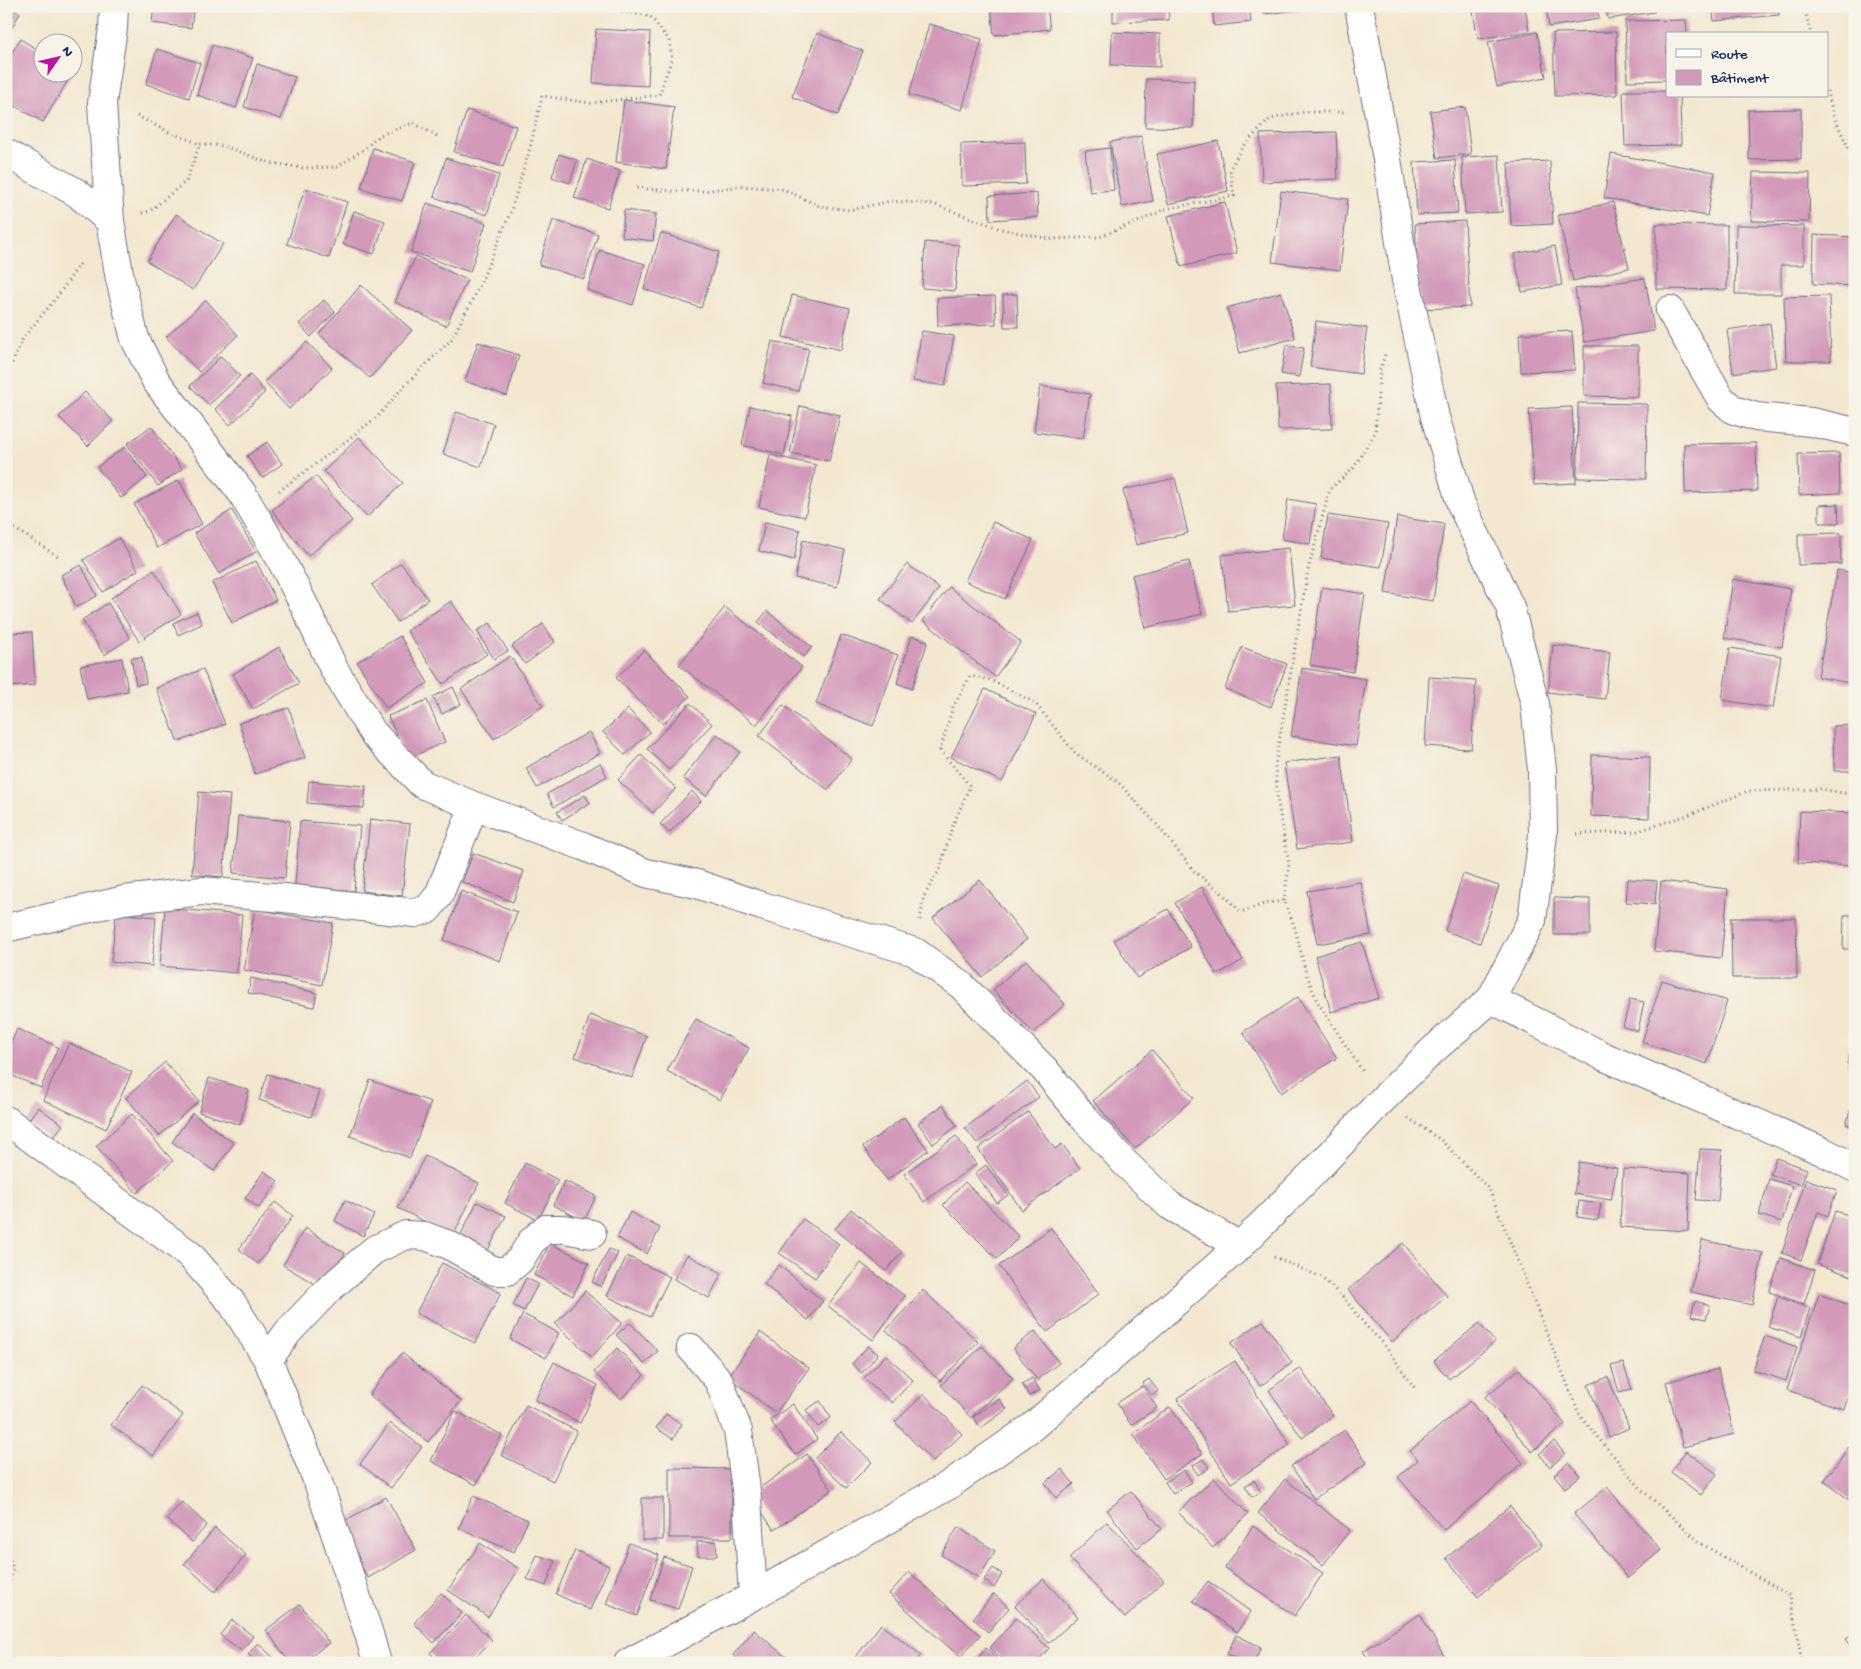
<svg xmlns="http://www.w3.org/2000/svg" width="1861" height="1669" font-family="'Gochi Hand',sans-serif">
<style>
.building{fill:#d299b9}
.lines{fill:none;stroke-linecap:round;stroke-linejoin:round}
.street-casing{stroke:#676f86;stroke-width:30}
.secondary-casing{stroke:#676f86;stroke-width:30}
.path{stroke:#676f86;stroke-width:3;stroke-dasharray:1 4;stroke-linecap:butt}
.street{stroke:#fff;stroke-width:28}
.secondary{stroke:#fff;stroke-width:28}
</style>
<rect width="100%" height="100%" fill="#f7f3e8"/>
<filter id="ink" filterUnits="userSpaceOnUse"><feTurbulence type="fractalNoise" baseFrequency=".02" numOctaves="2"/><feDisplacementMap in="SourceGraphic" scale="10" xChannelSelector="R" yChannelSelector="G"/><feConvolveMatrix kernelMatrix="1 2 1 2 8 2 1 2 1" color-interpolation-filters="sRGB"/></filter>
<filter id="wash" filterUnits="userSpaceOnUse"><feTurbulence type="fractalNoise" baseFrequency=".0096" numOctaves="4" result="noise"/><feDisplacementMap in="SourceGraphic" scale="20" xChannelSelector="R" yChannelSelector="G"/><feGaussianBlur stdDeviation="1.12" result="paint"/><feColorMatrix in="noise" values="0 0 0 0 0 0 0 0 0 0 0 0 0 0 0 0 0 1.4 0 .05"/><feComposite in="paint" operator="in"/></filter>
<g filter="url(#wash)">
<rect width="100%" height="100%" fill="#f3e7d0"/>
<g id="blocks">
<path class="building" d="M6 6 20 13 6 39Z
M154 6H194L191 28 152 23Z
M991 6H1047L1050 29 994 35Z
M1113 6H1168L1169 20 1113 22Z
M1212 6H1249L1251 22 1214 26Z
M1263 6H1314L1315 8 1264 14Z
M1472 6H1525L1529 31 1478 39Z
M1546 6H1597L1599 19 1549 27Z
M1606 6H1654V12L1608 19Z
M1712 6H1778L1779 15 1714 21Z
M1686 20 1687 34H1667V80L1627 81 1625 21Z
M929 24 982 39 962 110 909 95Z
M596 29 650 32 648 86 593 83Z
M1112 32 1160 34V67L1111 65Z
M1537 32 1546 77 1497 87 1488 42Z
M1616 32 1617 95 1555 96 1553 33Z
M817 33 863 51 838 115 792 97Z
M20 39 42 52V72H73L43 122 6 101V63Z
M212 45 253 58 236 108 197 95Z
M157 49 200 63 189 98 146 84Z
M257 64 295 77 281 119 244 107Z
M1146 79 1194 80 1193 128 1145 127Z
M1623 91H1667V96H1680L1681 145 1625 146Z
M624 100 674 107 666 169 616 162Z
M1465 107 1471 154 1437 158 1430 111Z
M1801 109V159L1749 160 1748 110Z
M467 110 516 126 503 167 454 152Z
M1336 132 1338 179 1262 182 1260 134Z
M1141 136 1153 201 1122 207 1110 142Z
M1218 141 1228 191 1168 204 1157 154Z
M1025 142 1026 184 962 186 961 144Z
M373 148 415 162 402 201 361 188Z
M1110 148 1114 190 1090 192 1085 151Z
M559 154 577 160 570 183 552 177Z
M1611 154 1715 172 1707 216 1604 198Z
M1499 155 1502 212 1465 214 1462 157Z
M446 158 499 175 487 215 434 197Z
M587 159 620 171 608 208 574 198Z
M1455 160 1458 213 1417 215 1414 162Z
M1550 161 1553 224 1511 226 1508 163Z
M1753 172 1810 173 1809 222 1751 221Z
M305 188 347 202 329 258 287 244Z
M1281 191 1348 199 1340 270 1272 262Z
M1037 193 1038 217 990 220 989 196Z
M1225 202 1237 253 1181 267 1168 216Z
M1613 202 1629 268 1573 281 1558 215Z
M427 203 486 223 470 272 411 252Z
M624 210 656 214 653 241 622 237Z
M354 211 385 221 374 254 343 244Z
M176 214 223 244 193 290 147 261Z
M553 220 598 234 584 279 539 265Z
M1465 221 1470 307 1420 309 1415 224Z
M1656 224 1727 225V290L1656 289Z
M1736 225 1804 226V265H1781V294H1735Z
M661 233 719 252 701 308 644 289Z
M1814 235 1855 237V286L1813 284Z
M925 242 959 245 955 291 922 288Z
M1555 246 1562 285 1522 292 1514 254Z
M600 250 645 264 633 305 587 290Z
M416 256 467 280 446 326 395 302Z
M1645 278 1654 331 1584 342 1575 289Z
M361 285 412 330 370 378 319 334Z
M1281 292 1295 338 1240 353 1227 308Z
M1017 294 1018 327H1004L1003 295Z
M792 295 850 308 841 350 783 337Z
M995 296 996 324 938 326 937 298Z
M1829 296 1831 361H1786L1784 297Z
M206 300 238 335 199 372 166 337Z
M324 300 335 312 311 337 299 324Z
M1316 321 1367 328 1361 374 1310 367Z
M1770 323 1776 367 1733 373 1727 330Z
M922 331 954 336 945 386 913 381Z
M1572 331 1575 370 1521 372 1519 334Z
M772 341 809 349 798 391 763 383Z
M307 342 332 368 289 409 264 382Z
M478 342 519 355 507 396 465 381Z
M1286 345 1304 348 1299 377 1281 374Z
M1584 346H1638V397L1584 396Z
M221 356 240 376 209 405 190 386Z
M250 375 265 392 230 425 215 409Z
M1331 384 1332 429 1278 430 1276 386Z
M1040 386 1090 394 1083 439 1034 432Z
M85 392 113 421 88 446 59 417Z
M1578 403 1647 404 1646 479 1577 478Z
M750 406 792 416 784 455 742 445Z
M800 406 840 415 829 461 790 453Z
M1572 407 1576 483 1534 485 1529 409Z
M456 412 494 424 481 467 443 454Z
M151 426 182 469 158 486 127 444Z
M359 437 403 483 367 517 324 471Z
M267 442 282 464 262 478 247 456Z
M1756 443 1757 491 1685 493 1684 444Z
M125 447 147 477 121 498 97 467Z
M1839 453 1840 493 1799 495 1798 454Z
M770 455 816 465 805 517 759 507Z
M316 476 352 521 308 556 272 510Z
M1175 478 1188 533 1136 545 1123 490Z
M179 480 202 524 157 548 134 504Z
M1288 499 1316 504 1310 544 1282 539Z
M1838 504 1839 523H1819V505Z
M232 510 256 552 219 574 194 533Z
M1328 515 1388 524 1381 567 1321 558Z
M1397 517 1444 524 1433 601 1385 593Z
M765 522 800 530 794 560 759 551Z
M993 522 1033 540 1005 599 965 581Z
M1841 533V564L1798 565V534Z
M119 538 138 570 103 592 83 560Z
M803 540 845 550 837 587 795 578Z
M1289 548 1295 605 1228 611 1222 555Z
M256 561 276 600 232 623 212 583Z
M1189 561 1202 614 1145 628 1132 575Z
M401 563 428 599 398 622 372 585Z
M907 564 939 588 912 624 880 599Z
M81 565 97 596 76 607 61 575Z
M154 570 181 614 139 641 111 598Z
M1837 570 1855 573V684L1818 677Z
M1733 579 1791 589 1782 647 1724 638Z
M949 587 1021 642 995 677 923 621Z
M1322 587 1365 594 1353 672 1310 665Z
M451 601 487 654 443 684 407 631Z
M108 603 130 638 104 655 82 620Z
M725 607 802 667 756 725 679 665Z
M767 611 812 647 804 657 758 622Z
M197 612 202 624 178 635 173 623Z
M490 623 508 651 494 659 477 631Z
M543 624 555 642 525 664 512 646Z
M32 632 35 685 6 687V633Z
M841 635 898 655 873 726 816 704Z
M400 636 428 683 386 708 357 662Z
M912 636 928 641 912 689 897 683Z
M1553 645 1610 652 1605 699 1548 692Z
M279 647 299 683 253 709 233 674Z
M1242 647 1287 664 1271 707 1225 689Z
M1730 648 1781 656 1773 708 1722 700Z
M644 650 690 696 663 724 616 678Z
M510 656 543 706 494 739 461 689Z
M142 657 146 683 136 685 131 658Z
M122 658 128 691 87 699 80 666Z
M1302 668 1366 679 1356 746 1291 736Z
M203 669 225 724 178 742 156 688Z
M1429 677 1476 680 1471 749 1425 746Z
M453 687 461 704 442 714 433 697Z
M985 689 1036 714 1002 782 951 757Z
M427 700 445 742 407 759 388 716Z
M690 703 712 724 669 770 647 749Z
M783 705 852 759 828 790 759 736Z
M289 708 305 758 255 774 239 723Z
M628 709 650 732 625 755 603 732Z
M1855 725V771H1834L1833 726Z
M589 732 600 753 537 788 526 768Z
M717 734 740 752 706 796 683 778Z
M641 755 676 788 653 813 618 780Z
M1341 755 1353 842 1297 849 1284 763Z
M1592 755 1650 757 1649 818 1591 816Z
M600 763 607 776 554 807 547 794Z
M309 781 366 786 364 808 307 803Z
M692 791 701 801 669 833 660 824Z
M199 792 230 795 223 877 192 874Z
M585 795 590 803 562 820 557 812Z
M1800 811 1855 813V866L1798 863Z
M238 816 290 821 285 878 233 873Z
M370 819 410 824 402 896 362 891Z
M300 821 360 826 354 891 295 885Z
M473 853 524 871 513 902 462 882Z
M1463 874 1499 886 1480 943 1445 931Z
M1628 879 1657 881 1655 904 1626 902Z
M980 880 1027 939 982 977 933 918Z
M1661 881 1728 889 1721 958 1654 951Z
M1361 882 1371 935 1317 944 1307 891Z
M1202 887 1243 960 1217 975 1175 903Z
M461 891 517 912 500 961 444 940Z
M1554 898 1590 899V935H1554Z
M165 908 242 915 237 973 160 966Z
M255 909 333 923 322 985 244 970Z
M1168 909 1191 947 1137 978 1114 940Z
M116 913 156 917 152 966 111 962Z
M1844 915H1855V949H1843Z
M1731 918H1796L1797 978H1732Z
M1362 942 1379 998 1331 1012 1315 956Z
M1026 960 1065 1004 1033 1033 993 990Z
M251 978 317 993 314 1007 248 993Z
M1662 980 1727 1001 1707 1064 1642 1042Z
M1298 997 1337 1058 1281 1093 1243 1032Z
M1630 999 1644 1002 1638 1031 1623 1027Z
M590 1015 647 1036 632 1078 575 1057Z
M696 1019 749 1048 720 1100 667 1071Z
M17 1029 58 1047 41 1088 6 1073V1055Z
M1854 1039H1855V1066L1847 1064Z
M69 1043 132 1072 106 1129 43 1100Z
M1152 1050 1194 1098 1135 1149 1093 1101Z
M165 1062 199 1101 159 1136 126 1098Z
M268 1074 320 1091 311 1117 259 1100Z
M209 1078 249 1090 240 1125 199 1112Z
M370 1080 431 1102 410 1158 350 1136Z
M1027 1081 1039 1097 977 1143 965 1128Z
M943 1105 957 1126 933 1144 918 1123Z
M1852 1105 1855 1106V1127L1846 1124Z
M38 1107 63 1125 51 1140 27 1122Z
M1028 1112 1055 1149 1062 1144 1080 1168 1022 1210 978 1149Z
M192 1113 234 1143 214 1171 172 1142Z
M132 1114 173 1161 137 1193 96 1146Z
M904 1117 928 1150 887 1180 863 1147Z
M956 1136 976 1164 924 1202 904 1174Z
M1700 1149 1722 1150 1718 1201 1696 1200Z
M425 1156 479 1183 453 1236 398 1208Z
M1776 1158 1807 1169 1801 1185 1770 1174Z
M1579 1162 1617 1168 1611 1200 1574 1194Z
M525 1163 558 1180 538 1220 505 1203Z
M986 1165 1008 1195 997 1203 975 1173Z
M1623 1169 1690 1173 1688 1231 1620 1227Z
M264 1171 278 1181 259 1208 245 1198Z
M1769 1179 1792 1186 1782 1222 1759 1215Z
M1806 1179 1837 1190 1828 1216 1818 1212 1801 1260 1782 1253Z
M565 1181 596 1196 584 1221 553 1205Z
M965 1182 1019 1237 997 1259 943 1205Z
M345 1200 374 1215 363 1236 335 1221Z
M1579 1201 1601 1204 1598 1220 1577 1217Z
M275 1202 293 1216 258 1264 239 1249Z
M477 1202 506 1216 487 1252 459 1238Z
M851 1209 902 1252 886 1271 835 1229Z
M1835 1211 1855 1217V1277L1817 1264Z
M630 1212 660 1228 647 1254 617 1238Z
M803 1219 839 1244 815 1278 779 1253Z
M305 1228 345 1253 323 1289 283 1265Z
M1051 1228 1099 1294 1047 1332 999 1266Z
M1702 1240 1763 1253 1752 1305 1691 1292Z
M550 1243 589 1263 573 1296 534 1275Z
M1403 1243 1447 1296 1392 1342 1348 1290Z
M609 1249 618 1253 601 1287 592 1282Z
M687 1255 722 1273 709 1298 674 1279Z
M627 1256 670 1277 650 1317 607 1296Z
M1781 1258 1815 1270 1804 1304 1769 1292Z
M442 1263 501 1293 475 1343 416 1313Z
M861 1263 905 1296 873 1340 828 1306Z
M779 1265 823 1301 808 1320 764 1284Z
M526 1278 538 1284 524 1311 513 1305Z
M923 1290 978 1342 940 1381 886 1330Z
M585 1291 622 1323 592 1357 555 1324Z
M1819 1294 1855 1307V1377L1844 1409 1787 1390Z
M1778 1297 1810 1308 1801 1337 1768 1327Z
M1695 1301 1710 1305 1706 1319 1691 1316Z
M523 1314 559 1333 546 1358 510 1339Z
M1263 1321 1292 1363 1260 1386 1231 1343Z
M630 1323 658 1351 644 1364 616 1335Z
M1479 1323 1495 1342 1449 1379 1434 1361Z
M1035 1331 1059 1363 1037 1380 1013 1348Z
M760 1332 809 1368 776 1413 728 1377Z
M1765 1336 1797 1347 1786 1381 1753 1370Z
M868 1346 878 1354 862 1373 852 1364Z
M982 1346 1013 1378 971 1418 941 1385Z
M617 1348 644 1375 621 1399 594 1372Z
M402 1353 461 1401 428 1442 369 1395Z
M886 1355 913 1380 892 1403 864 1378Z
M1235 1361 1290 1445 1231 1483 1177 1398Z
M554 1362 598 1385 580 1423 535 1400Z
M1623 1363 1632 1389 1619 1392 1611 1366Z
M1300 1368 1333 1416 1302 1438 1269 1390Z
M1519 1369 1565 1424 1532 1452 1485 1397Z
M1718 1369 1734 1434 1683 1447 1666 1382Z
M1608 1377 1629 1428 1609 1437 1588 1385Z
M1032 1378 1040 1390 1029 1396 1022 1384Z
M1149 1379 1158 1391 1152 1396 1143 1383Z
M142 1385 183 1415 153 1456 111 1425Z
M1143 1386 1157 1408 1131 1425 1117 1403Z
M924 1394 962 1434 933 1462 895 1422Z
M999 1399 1007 1409 981 1428 973 1417Z
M820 1401 831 1418 818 1427 806 1410Z
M1470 1401 1523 1463 1444 1530 1398 1477 1418 1460 1410 1451Z
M793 1404 817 1439 795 1455 770 1420Z
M526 1405 577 1431 553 1481 501 1455Z
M1170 1407 1202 1454 1164 1479 1133 1434Z
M455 1411 502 1435 476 1485 431 1461Z
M666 1414 682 1424 673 1439 656 1428Z
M390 1423 422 1447 391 1488 360 1464Z
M1345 1430 1367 1463 1314 1499 1291 1466Z
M841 1432 872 1462 846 1488 815 1458Z
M1554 1441 1565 1454 1550 1467 1539 1454Z
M1849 1447 1855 1452V1504L1824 1481Z
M1686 1451 1717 1474 1701 1495 1671 1472Z
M807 1454 832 1490 774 1530 750 1495Z
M1203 1459 1209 1468 1198 1475 1192 1466Z
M1569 1462 1580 1476 1565 1488 1554 1475Z
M669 1468 732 1469V1538H669Z
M1062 1469 1074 1484 1056 1498 1045 1483Z
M1184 1470 1192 1482 1173 1494 1165 1482Z
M1214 1478 1248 1514 1213 1548 1178 1512Z
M1285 1479 1350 1530 1323 1565 1258 1513Z
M1254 1480 1261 1492 1252 1497 1245 1486Z
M1607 1487 1661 1550 1628 1578 1574 1514Z
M1131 1491 1162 1529 1137 1548 1107 1510Z
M473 1496 528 1520 514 1552 459 1528Z
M386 1497 416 1550 368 1578 338 1525Z
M642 1498H663V1540H642Z
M182 1502 207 1525 192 1542 167 1519Z
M1510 1506 1542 1545 1478 1597 1446 1558Z
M1107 1522 1164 1581 1125 1618 1069 1558Z
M1253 1526 1323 1573 1295 1616 1225 1568Z
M958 1527 995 1551 979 1578 941 1555Z
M215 1528 246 1555 215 1592 184 1564Z
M716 1541 717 1556H698L697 1542Z
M480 1543 519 1569 488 1617 448 1590Z
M629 1543 659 1555 637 1616 606 1604Z
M575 1550 609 1566 590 1610 556 1594Z
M537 1555 555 1561 546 1586 527 1579Z
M664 1557 692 1566 678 1609 650 1600Z
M993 1568 1002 1574 994 1588 984 1580Z
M909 1572 980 1635 960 1657 889 1594Z
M1043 1579 1078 1617 1049 1643 1015 1606Z
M1208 1581 1251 1612 1237 1632 1193 1601Z
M441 1593 462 1613 434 1643 414 1623Z
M994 1594 1009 1608 988 1632 973 1618Z
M300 1604 329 1643 302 1663H290L266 1630Z
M1420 1614 1448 1663H1370L1363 1651Z
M466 1615 492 1640 470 1663H440L430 1653Z
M1016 1618 1049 1648 1036 1663H1007L990 1648Z
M232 1620 253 1636 242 1651 220 1635Z
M881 1624 921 1655 915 1663H860L855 1658Z
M754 1630 793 1663H742L733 1655Z
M1855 1633V1651L1846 1639Z
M1236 1635 1261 1647 1254 1663H1246L1227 1654Z
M258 1643 279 1663H257L248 1654Z
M986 1648 1003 1663H973Z"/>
</g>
</g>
<g filter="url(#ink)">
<use href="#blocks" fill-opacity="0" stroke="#676f86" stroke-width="1"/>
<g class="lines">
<defs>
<path id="street" d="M114 6 113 28 102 103 105 149 110 221 120 279 135 339 156 381 242 493 280 558 303 603 334 669 373 733 422 784 474 806 583 846 646 873 697 884 762 906 915 952 961 985 1045 1070 1084 1118 1126 1164 1169 1205 1240 1246
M1359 6 1386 153 1406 280 1435 417 1461 504 1510 607 1535 704 1542 770 1543 835 1532 920 1491 999
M6 153 77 193 110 221
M1670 310 1721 399 1734 410 1756 417 1811 422 1855 432
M6 928 124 900 201 891 284 898 415 913 428 909 439 895 474 806
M6 1120 189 1254 232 1303 268 1360 318 1482 369 1634 377 1663
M691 1348 719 1381 738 1431 747 1497 753 1596
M268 1360 288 1332 306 1313 328 1290 374 1250 406 1235 425 1236 449 1245 494 1271H507L520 1260 531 1242 545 1229H564L592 1234"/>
<path id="secondary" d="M628 1663 753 1596 949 1485 1032 1427 1240 1246 1314 1172 1381 1101 1433 1050 1491 999 1605 1057 1824 1152 1855 1168"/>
</defs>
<use href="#street" class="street-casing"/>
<use href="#secondary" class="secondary-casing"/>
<path class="path" d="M1804 6 1811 34
M1827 91 1834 117 1855 162
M137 116 169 132 200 144
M637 188 671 191H703L741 186 783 189 819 206 850 210 891 201 933 204 1001 229 1049 239 1099 237 1140 221 1165 209 1234 196 1230 169 1243 146 1270 119 1304 112H1344
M142 213 150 211 186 181 200 144 224 146 266 162 303 168 337 167 364 149 380 135 413 123 439 137
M6 377 23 338 57 297 82 261
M279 491 340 446 378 416 406 384 451 340 479 287 511 211 530 148 542 96 591 103 659 95 672 58 669 40 650 16 625 12 608 6
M6 523 59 557
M1577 834 1635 832 1694 813 1748 791 1821 789 1855 795
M1284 901 1289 865 1278 803 1275 766 1308 570 1330 489 1353 469 1375 433 1380 370 1386 351
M920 920 924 896 939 871 953 825 970 786 940 750 953 707 970 676 991 680 1035 703 1075 753 1118 782 1158 826 1195 872 1220 891 1241 912 1267 903 1284 901 1294 925 1306 973 1317 1001 1363 1072
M1408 1118 1441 1140 1489 1189 1580 1416 1642 1490 1702 1544 1790 1596 1802 1663
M1274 1257 1321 1277 1343 1297 1366 1326 1383 1343 1416 1390
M6 1546 13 1569 6 1601"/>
<use href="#street" class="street"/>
<use href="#secondary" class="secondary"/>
</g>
</g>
<rect width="1861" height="1669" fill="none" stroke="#f7f3e8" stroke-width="25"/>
<rect x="1666" y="32" width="162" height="65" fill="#f7f3e8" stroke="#9fa5b1"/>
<rect x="1676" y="49" width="25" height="8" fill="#ffffff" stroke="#9fa5b1"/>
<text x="1711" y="58" font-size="15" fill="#1b2f5e">Route</text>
<rect x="1676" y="70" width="25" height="15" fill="#d299b9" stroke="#9fa5b1"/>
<text x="1711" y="82" font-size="15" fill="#1b2f5e">Bâtiment</text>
<g transform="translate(58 58) rotate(56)"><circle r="24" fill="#f7f3e8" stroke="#9fa5b1"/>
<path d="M0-4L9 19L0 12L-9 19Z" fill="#b5179e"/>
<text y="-8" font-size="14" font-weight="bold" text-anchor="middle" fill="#1b2f5e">N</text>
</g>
</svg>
